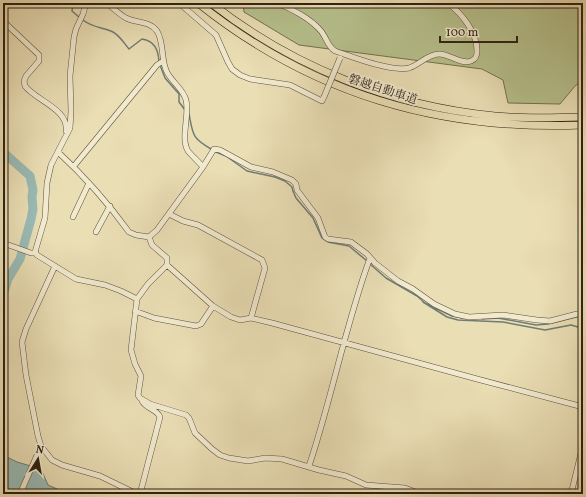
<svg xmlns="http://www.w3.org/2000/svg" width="586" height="497" font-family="Vollkorn,'Noto Serif JP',serif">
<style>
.green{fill:#b6c18d;stroke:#727050}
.water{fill:#9abbb6;stroke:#6f7d75}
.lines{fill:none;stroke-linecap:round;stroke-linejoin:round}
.stream{stroke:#6f7d75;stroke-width:1.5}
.river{stroke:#9abbb6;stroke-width:9}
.minor-casing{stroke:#5e503c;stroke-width:6}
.highway-casing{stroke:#2f2013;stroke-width:8}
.minor{stroke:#f1eacf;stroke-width:5}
.highway{stroke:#eadeb5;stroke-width:7}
.minor-bridge-casing{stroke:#5e503c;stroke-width:6;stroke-linecap:butt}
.minor-bridge{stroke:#f1eacf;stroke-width:5}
.labels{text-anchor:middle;stroke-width:3.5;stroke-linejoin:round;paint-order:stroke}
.street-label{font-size:12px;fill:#2f2013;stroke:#f1eacf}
</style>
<rect width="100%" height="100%" fill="#eadeb5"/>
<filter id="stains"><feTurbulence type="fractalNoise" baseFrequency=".005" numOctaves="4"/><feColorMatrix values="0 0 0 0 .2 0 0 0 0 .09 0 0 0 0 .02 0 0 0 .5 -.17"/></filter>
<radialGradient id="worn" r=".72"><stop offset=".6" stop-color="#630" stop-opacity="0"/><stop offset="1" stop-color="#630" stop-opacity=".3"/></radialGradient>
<path class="green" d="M243 3H583V80L575 86 560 104 508 103 503 80 482 69 299 45 244 12Z"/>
<path class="water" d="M3 455 17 462 41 469 48 485 64 492 65 494H12L3 483Z"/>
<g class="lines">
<path class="stream" d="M73 3 72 11 80 18
M83 20C93 28 103 27 113 32 120 36 124 43 129 49L142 39C155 41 158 50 159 61
M160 65 165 78 179 94V102L185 110
M189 114C193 135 192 138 211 149
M216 152 226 156 247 171 275 177 285 181 292 187 293 191 296 198 313 218 322 238 328 242 349 246 367 261
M370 264 386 278 417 296 425 303 452 316 462 318
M423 302 447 317 458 320 503 322 545 330 571 325 578 327 583 331
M482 319 498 318 536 325 548 324 580 316"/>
<path class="river" d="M3 152 30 176 33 190 32 197 33 209 31 219 20 259 8 279 3 295"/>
<defs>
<path id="minor" d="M107 3C113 8 119 14 126 18 136 23 150 21 157 31 164 42 161 58 166 70 170 81 183 88 186 100 190 115 180 138 188 151 192 156 198 161 203 167
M179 3 216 35 228 62 232 69 240 75 250 79 290 85 322 101 324 97
M276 3C291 8 311 19 321 31 326 37 328 47 335 51 353 57 391 72 409 68 419 65 428 54 439 54 450 54 461 65 471 61 476 59 477 56 477 51 477 32 462 14 448 3
M3 21 39 55V61L26 76 24 81 25 86C35 100 69 109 66 131
M58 152C84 176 108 203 129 232L136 235 149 237 152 245 167 258V265L148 284 137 299 121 291 105 285 76 279 37 255 35 252 45 218 47 183 51 165 70 128 71 111 70 76 74 37 76 29 83 14 86 3
M74 166 157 65 163 61
M169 214 183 221 198 225 262 260 265 268 251 318
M73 217 89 183
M96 232 110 206
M149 237 157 230 203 167 214 149 220 150 251 167 273 172 292 180 296 184 297 190 318 218 325 237 328 239 351 242 367 254 375 263 398 281 413 289 434 304 455 314 469 317 503 315 537 320 550 321 577 314H583
M3 243 31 253H36
M167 265 213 306 231 317 240 320 251 318 272 323 477 379 583 407
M55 266 26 329 22 342 26 375 38 436 41 446 52 460 62 465 100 476 137 494
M137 299 131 350 135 364 141 376 138 395 140 398 150 404 186 415 189 418 195 433 212 449 220 455 229 458 248 461 265 458 282 459 319 470 346 476 366 485 405 488 421 494
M135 311 154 318 196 326 201 324 213 306
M309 466C332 398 345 326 370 258
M20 494 41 446
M140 494 160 417C157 409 146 409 142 401
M571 494 583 445"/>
<path id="highway" d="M198 3C312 94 438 131 583 125
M211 3C293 67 391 106 495 116 524 119 554 118 583 117"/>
</defs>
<use href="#minor" class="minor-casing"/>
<use href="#highway" class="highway-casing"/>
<use href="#minor" class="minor"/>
<use href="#highway" class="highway"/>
<defs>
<path id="minor-bridge" d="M324 97 340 58"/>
</defs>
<use href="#minor-bridge" class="minor-bridge-casing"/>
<use href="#minor-bridge" class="minor-bridge"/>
</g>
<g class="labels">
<g class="street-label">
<text transform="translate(383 89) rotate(18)" y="4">磐越自動車道</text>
</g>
</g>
<rect width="586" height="497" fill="none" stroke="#eadeb5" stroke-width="16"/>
<rect x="4" y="4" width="578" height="489" fill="none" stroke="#2f2013" stroke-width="2"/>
<rect x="8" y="8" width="570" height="481" fill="none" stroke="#2f2013"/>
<g transform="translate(38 459) rotate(11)" stroke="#f1eacf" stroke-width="3" paint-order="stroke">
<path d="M0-3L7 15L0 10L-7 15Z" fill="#2f2013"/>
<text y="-6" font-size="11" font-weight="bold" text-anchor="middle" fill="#2f2013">N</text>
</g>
<path d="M440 36v6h77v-6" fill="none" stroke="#2f2013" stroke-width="2"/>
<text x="446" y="36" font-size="12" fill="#2f2013" stroke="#f1eacf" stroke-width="3" paint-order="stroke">100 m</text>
<rect width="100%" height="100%" filter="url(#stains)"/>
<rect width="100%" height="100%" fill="url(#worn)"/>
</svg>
